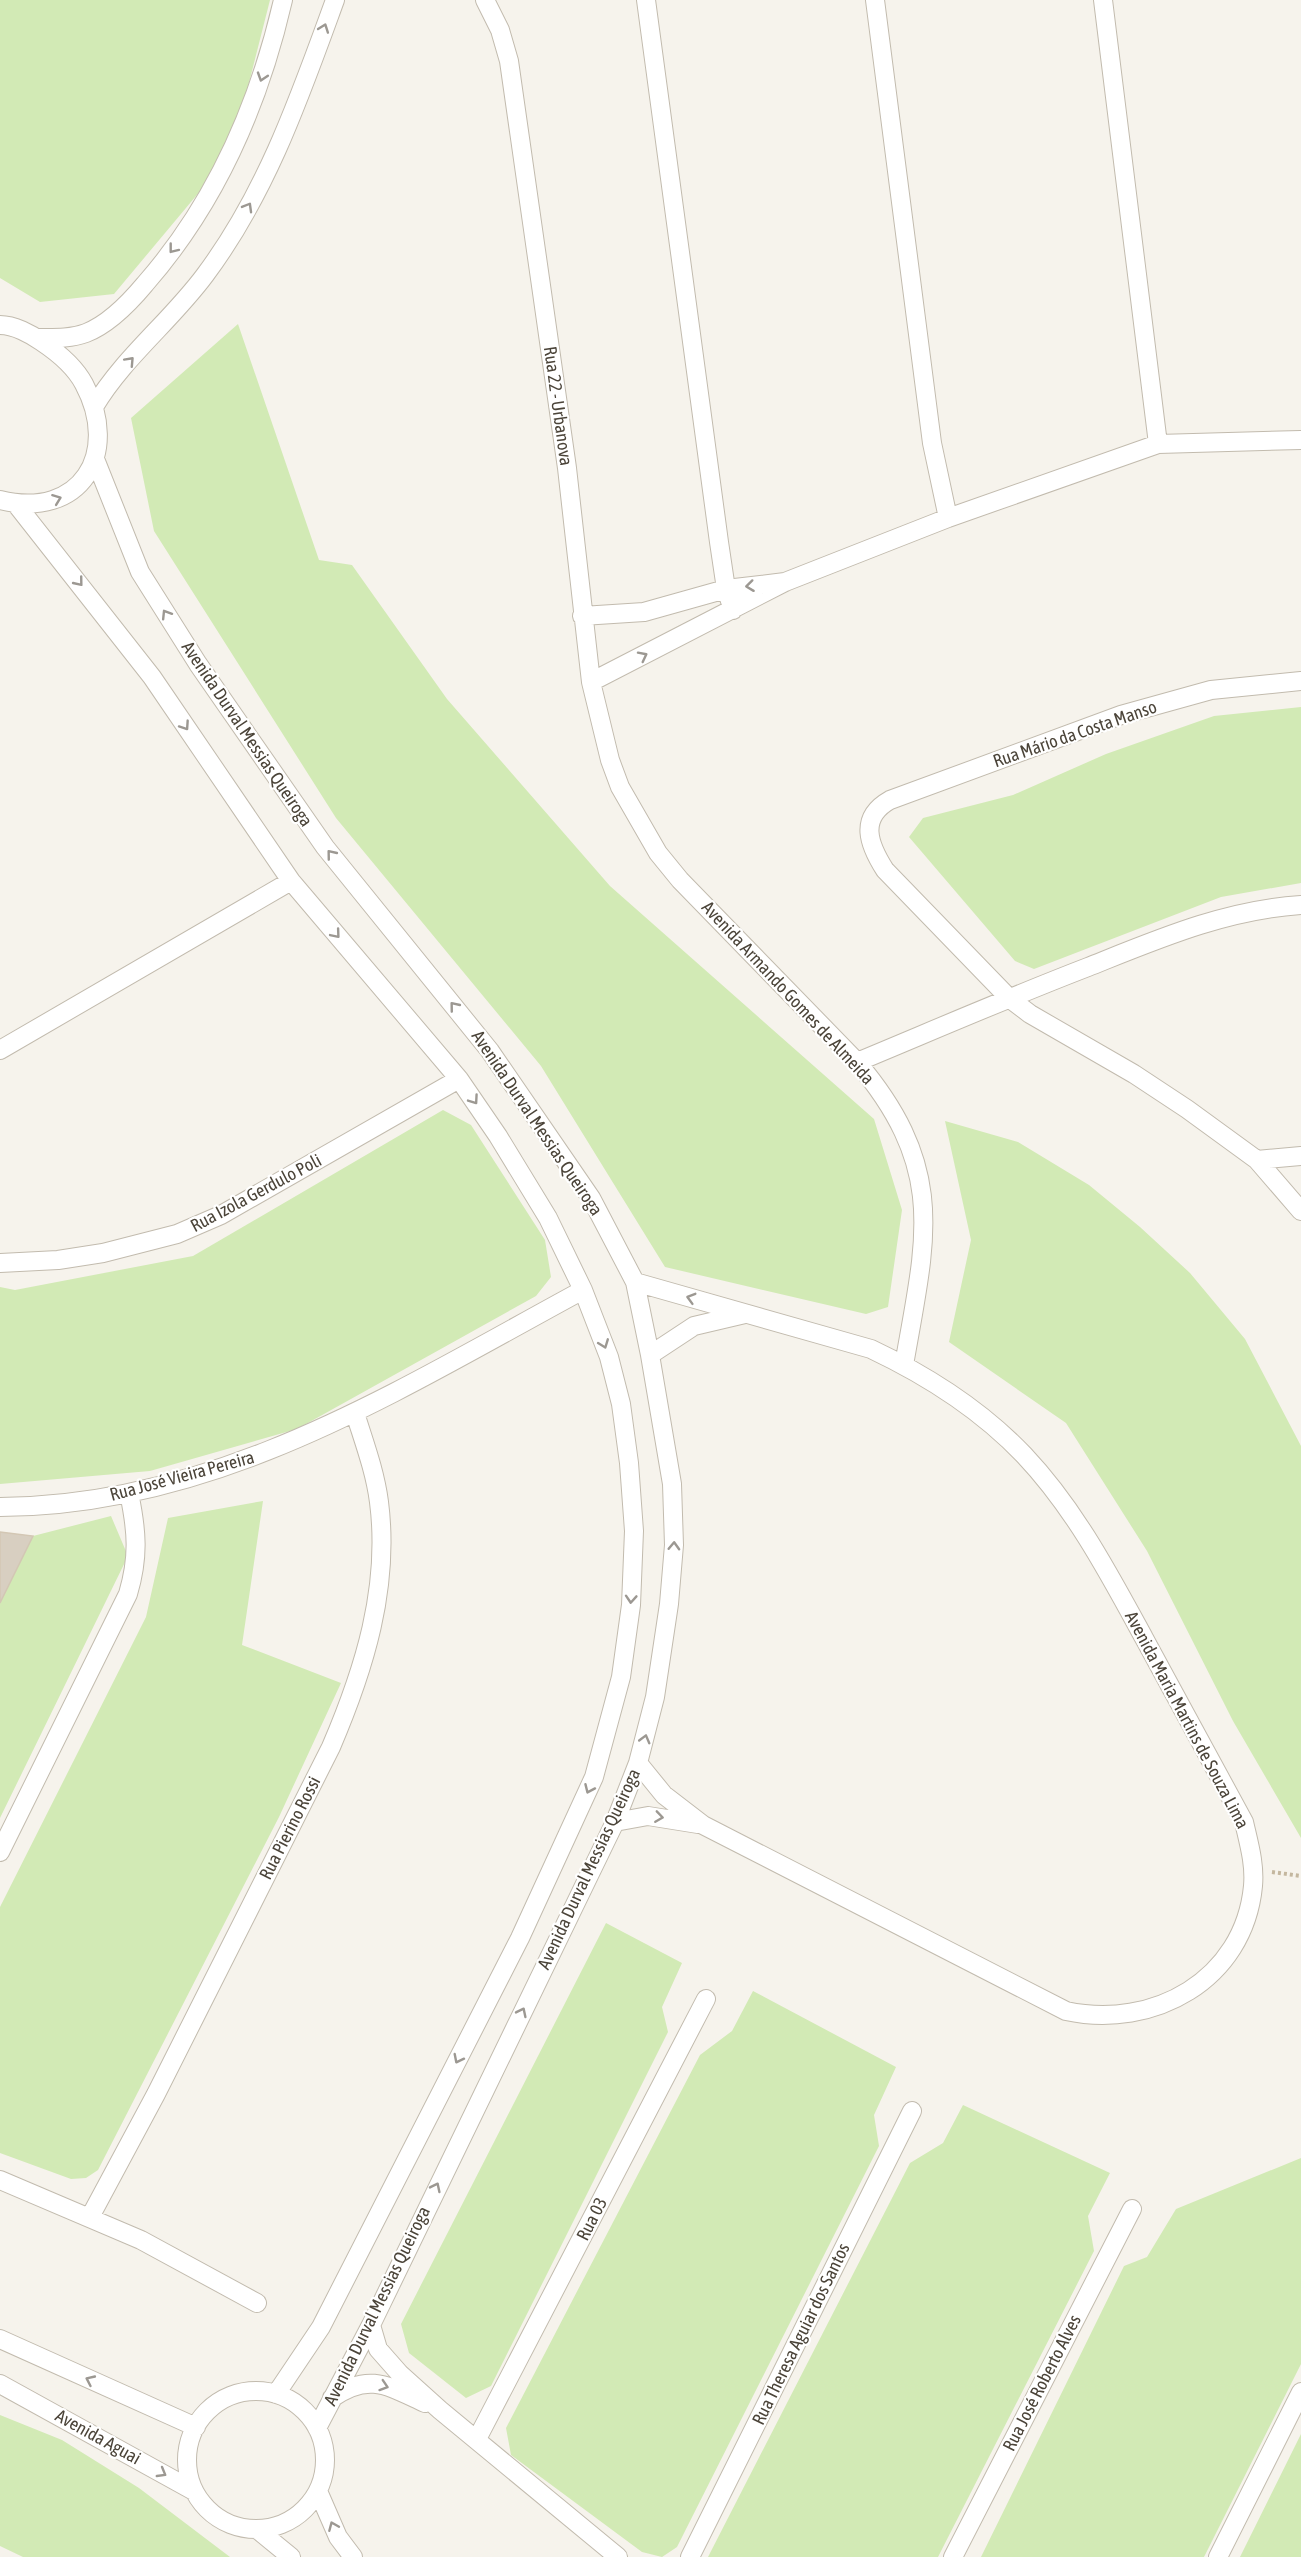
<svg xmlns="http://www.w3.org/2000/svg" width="1301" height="2557" font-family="'Asap Condensed',sans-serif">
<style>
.green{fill:#d2eab5}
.building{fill:#d8cfc1;stroke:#d3c7b4;stroke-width:1.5}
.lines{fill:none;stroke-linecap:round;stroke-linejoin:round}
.street-casing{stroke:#c2bbae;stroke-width:20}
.path{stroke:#c4b79f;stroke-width:4;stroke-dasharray:3 3;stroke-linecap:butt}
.street{stroke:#fff;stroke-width:18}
.oneway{stroke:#9c9892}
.labels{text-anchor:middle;stroke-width:4.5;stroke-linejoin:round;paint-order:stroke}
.street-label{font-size:18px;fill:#4b4439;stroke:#fff}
</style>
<rect width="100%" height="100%" fill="#f6f3ec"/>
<path class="green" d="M0 0H270L236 134 206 184 114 294 40 302 0 278Z
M238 324 319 560 352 565 447 699 610 886 874 1119 902 1210 888 1307 866 1314 665 1267 541 1066 336 818 154 531 131 418Z
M1301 707V883L1221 897 1034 969 1015 961 909 837 923 818 1013 795 1106 754 1214 716Z
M443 1110 471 1125 545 1240 551 1277 536 1296 297 1429 150 1471 0 1484V1287L15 1290 193 1256Z
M945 1121 1018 1142 1089 1185 1140 1227 1190 1273 1245 1339 1301 1446V1838L1233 1721 1147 1551 1066 1423 949 1342 971 1240Z
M263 1501 242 1645 341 1683 279 1817 98 2170 86 2178 71 2179 0 2153V1907L146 1617 168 1518Z
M111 1516 128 1556 0 1818V1603L33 1536Z
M606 1923 682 1963 662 2007 668 2032 491 2386 466 2398 409 2353 401 2324Z
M753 1991 896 2067 874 2115 879 2146 677 2547 662 2557 642 2552 511 2455 506 2428 700 2055 732 2031Z
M963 2105 1110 2173 1088 2216 1094 2251 938 2557H708L910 2163 943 2143Z
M1301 2158V2364L1204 2557H981L1124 2266 1147 2257 1176 2209Z
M0 2415 62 2440 139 2488 230 2557H23L0 2546Z
M1301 2434V2557H1240Z"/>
<path class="building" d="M0 1532 33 1536 0 1603Z"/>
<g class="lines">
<defs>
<path id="street" d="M485 0 500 30 509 61 567 468 591 682 610 760 620 787 658 853 680 880 857 1062C948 1170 926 1238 904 1365
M646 0 719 542 726 589 733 610
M875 0 932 443 948 518
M1103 0 1158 444
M0 325C14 325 31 334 42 342 57 352 75 367 84 384 121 453 81 520 0 500
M37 338C53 338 70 339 86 333 109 324 130 302 145 284 216 203 259 104 283 0
M94 407C123 358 171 321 205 275 267 192 300 96 335 0
M95 459 140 572 198 664 325 847 490 1051 591 1198 635 1282 650 1355 672 1484 674 1545 669 1604 655 1697 638 1763 615 1822 371 2325 317 2428
M16 504 152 677 291 881 459 1079 498 1136 548 1218 583 1290 609 1357 621 1404 629 1463 634 1531 631 1605 621 1677 594 1777 520 1938 321 2327 276 2394
M785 582 948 518 1158 444 1301 440
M582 616 644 612 726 589 785 582 591 682
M1301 681 1211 690 1121 715 890 800C858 818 869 845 885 870L1009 998 1030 1014 1134 1074 1187 1109 1257 1160 1301 1211
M0 1050 291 881
M857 1062C934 1030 1010 997 1088 967 1158 939 1225 910 1301 905
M1257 1160 1301 1156
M0 1263 58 1260 103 1253 177 1234 221 1215 459 1079
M635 1282 871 1349C926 1375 982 1411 1024 1455 1075 1509 1109 1574 1144 1638 1177 1699 1211 1761 1244 1822 1249 1844 1255 1864 1253 1886 1244 1980 1153 2030 1066 2011L703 1825 664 1795 638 1763
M650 1355 694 1326 745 1314
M0 1507C218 1506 398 1390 583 1290
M615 1822 648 1816 698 1824
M0 1852 128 1594C139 1557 137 1531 129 1493
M0 2180 141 2240 257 2303
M90 2217 156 2094 331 1747C364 1670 390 1588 379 1502 375 1471 364 1442 355 1413
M371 2325 378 2349 400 2374 440 2410 618 2557
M0 2339 196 2427
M0 2384 194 2491
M187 2460a69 69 0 1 1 138 0a69 69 0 1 1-138 0Z
M332 2398C369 2372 388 2386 425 2403
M477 2439 706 1999
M318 2491 338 2537 353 2557
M258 2530 291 2557
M690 2557 912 2111
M953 2557 1132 2209
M1218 2557 1301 2392"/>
</defs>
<use href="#street" class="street-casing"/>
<path class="path" d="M1272 1872 1301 1876"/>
<use href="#street" class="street"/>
</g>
<defs><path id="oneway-chevron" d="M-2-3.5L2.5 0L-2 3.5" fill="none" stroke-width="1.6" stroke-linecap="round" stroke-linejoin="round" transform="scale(1.5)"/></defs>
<g class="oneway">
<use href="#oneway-chevron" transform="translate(324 28) rotate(-70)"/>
<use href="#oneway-chevron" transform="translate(262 77) rotate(108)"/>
<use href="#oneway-chevron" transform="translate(248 207) rotate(-60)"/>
<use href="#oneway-chevron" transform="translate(173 249) rotate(128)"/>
<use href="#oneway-chevron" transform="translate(130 361) rotate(-47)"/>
<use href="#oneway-chevron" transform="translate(57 499) rotate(-21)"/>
<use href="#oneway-chevron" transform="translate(79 582) rotate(51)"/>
<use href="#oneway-chevron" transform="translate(750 586) rotate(173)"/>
<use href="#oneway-chevron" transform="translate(166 614) rotate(-122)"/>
<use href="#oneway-chevron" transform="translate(643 656) rotate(-27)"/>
<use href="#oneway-chevron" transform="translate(185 726) rotate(56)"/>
<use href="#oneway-chevron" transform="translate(331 854) rotate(-129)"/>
<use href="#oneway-chevron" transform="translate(336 934) rotate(50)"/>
<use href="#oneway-chevron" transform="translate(454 1006) rotate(-129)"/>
<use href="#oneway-chevron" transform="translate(474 1100) rotate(55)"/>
<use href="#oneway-chevron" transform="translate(691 1298) rotate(-164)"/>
<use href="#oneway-chevron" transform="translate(604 1344) rotate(69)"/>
<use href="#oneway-chevron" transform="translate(674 1546) rotate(-88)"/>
<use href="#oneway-chevron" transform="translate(631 1599) rotate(94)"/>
<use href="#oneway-chevron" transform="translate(645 1739) rotate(-75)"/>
<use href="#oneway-chevron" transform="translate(589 1789) rotate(114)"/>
<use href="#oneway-chevron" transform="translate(659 1817) rotate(8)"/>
<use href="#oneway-chevron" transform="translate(522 2012) rotate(-64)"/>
<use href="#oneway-chevron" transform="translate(458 2059) rotate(117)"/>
<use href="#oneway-chevron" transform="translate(436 2187) rotate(-64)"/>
<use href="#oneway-chevron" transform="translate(90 2380) rotate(-155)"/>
<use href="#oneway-chevron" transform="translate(384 2386) rotate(18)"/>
<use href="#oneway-chevron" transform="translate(162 2473) rotate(30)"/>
<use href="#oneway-chevron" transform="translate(333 2526) rotate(-113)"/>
</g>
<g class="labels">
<g class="street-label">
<text transform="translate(558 406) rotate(82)" y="6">Rua 22 - Urbanova</text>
<text transform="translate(247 734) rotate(56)" y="6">Avenida Durval Messias Queiroga</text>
<text transform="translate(1075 734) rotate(-19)" y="6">Rua Mário da Costa Manso</text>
<text transform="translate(788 993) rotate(47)" y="6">Avenida Armando Gomes de Almeida</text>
<text transform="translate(537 1123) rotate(56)" y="6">Avenida Durval Messias Queiroga</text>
<text transform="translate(256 1193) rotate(-28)" y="6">Rua Izola Gerdulo Poli</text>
<text transform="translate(182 1476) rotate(-15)" y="6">Rua José Vieira Pereira</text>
<text transform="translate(1187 1720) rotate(62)" y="6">Avenida Maria Martins de Souza Lima</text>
<text transform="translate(290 1828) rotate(-63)" y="6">Rua Pierino Rossi</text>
<text transform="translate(589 1869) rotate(-65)" y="6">Avenida Durval Messias Queiroga</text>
<text transform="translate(592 2219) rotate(-63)" y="6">Rua 03</text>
<text transform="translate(377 2306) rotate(-64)" y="6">Avenida Durval Messias Queiroga</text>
<text transform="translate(801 2334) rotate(-64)" y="6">Rua Theresa Aguiar dos Santos</text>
<text transform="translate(1042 2383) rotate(-63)" y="6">Rua José Roberto Alves</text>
<text transform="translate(98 2437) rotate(29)" y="6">Avenida Aguai</text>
</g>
</g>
</svg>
